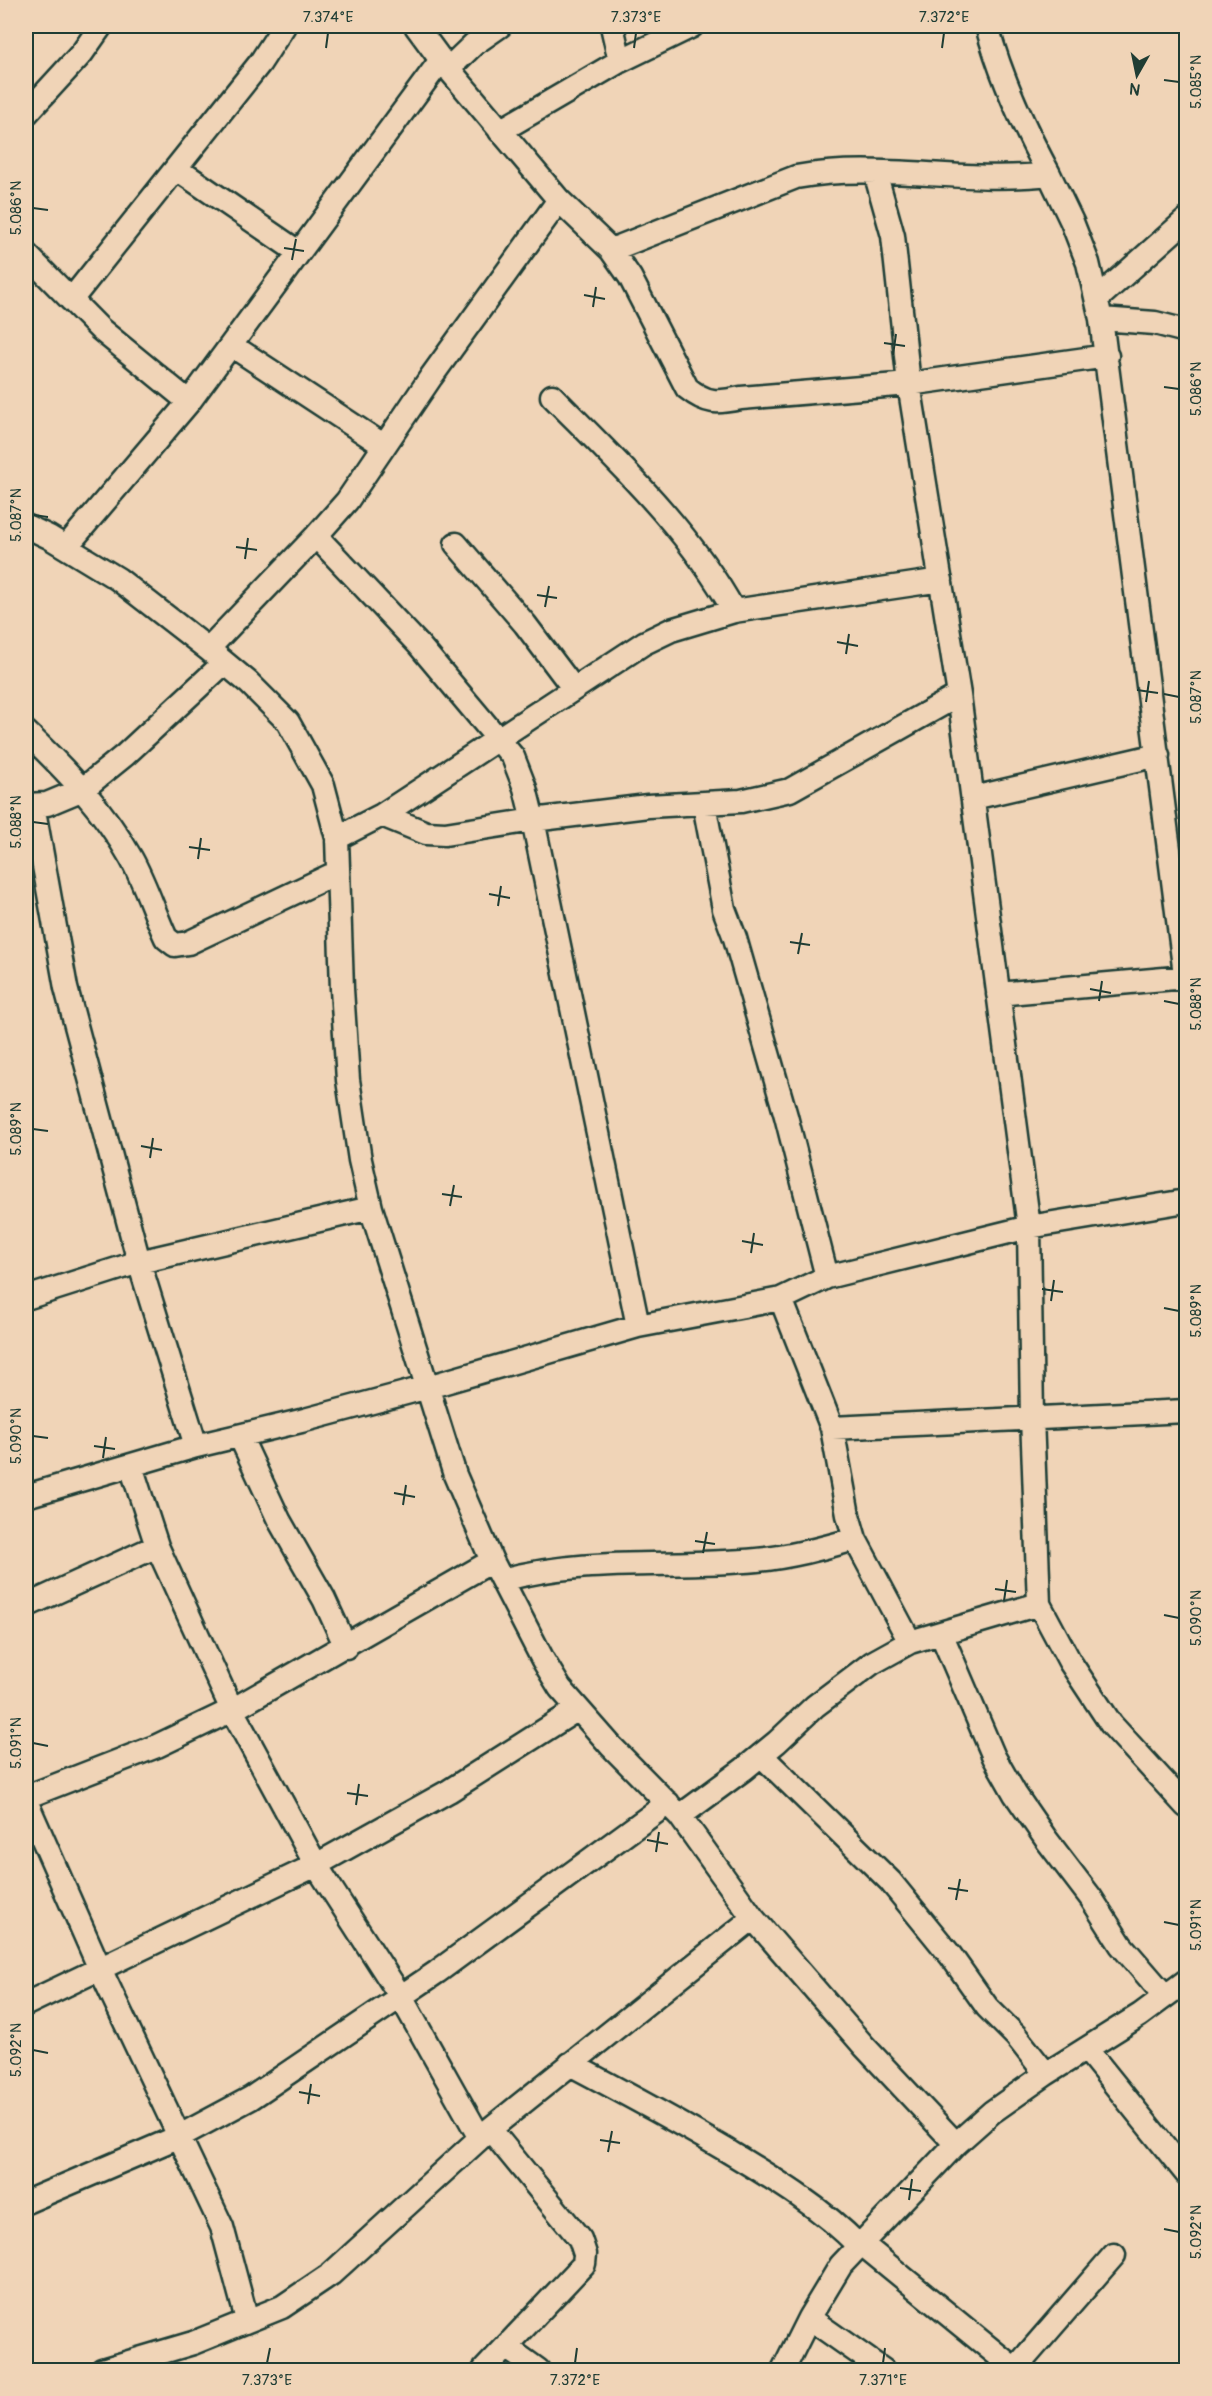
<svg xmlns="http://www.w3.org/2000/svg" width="1212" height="2396" font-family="Pangolin,sans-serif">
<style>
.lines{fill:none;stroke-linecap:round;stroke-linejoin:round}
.minor-casing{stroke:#1f3d34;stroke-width:27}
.minor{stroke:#f0d4b7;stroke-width:22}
.ticks{fill:none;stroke:#1f3d34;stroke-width:2}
.neatline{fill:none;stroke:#1f3d34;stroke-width:2}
.ticks-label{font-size:15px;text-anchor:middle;fill:#1f3d34}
</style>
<rect width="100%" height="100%" fill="#f0d4b7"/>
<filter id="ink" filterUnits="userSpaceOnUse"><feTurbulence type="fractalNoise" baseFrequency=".0167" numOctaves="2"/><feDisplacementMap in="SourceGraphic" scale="12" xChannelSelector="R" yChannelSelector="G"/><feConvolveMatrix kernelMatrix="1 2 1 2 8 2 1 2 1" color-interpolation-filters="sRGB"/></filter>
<g filter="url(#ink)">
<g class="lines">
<defs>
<path id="minor" d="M416 26 441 60 559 200 611 250 630 277 687 388C707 404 717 403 741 398L909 384 1107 356
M612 26 620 61
M987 26C1001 78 1023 126 1049 174
M448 69 474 44 500 26
M26 114 82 53 101 26
M500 131 620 61 692 26
M177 169 298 252
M875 172 893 236 909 384 959 695 1029 1227 1032 1417 1039 1604 1070 1662 1111 1724 1186 1806
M611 250 796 177C879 162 965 184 1049 174L1072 222 1088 263 1101 319 1186 982
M26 254 100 329 189 402
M1097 299 1186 220
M71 300 260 63 284 26
M1101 319 1155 323 1186 331
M231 345 383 445
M552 396C618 463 688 528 734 611
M26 526 49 537 118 579 208 649 249 683 288 722 323 785 337 838 342 989 348 1080 360 1160 371 1208 455 1475 492 1561 543 1660 560 1688 611 1746 680 1816 753 1918 864 2046 956 2144
M316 536 419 645 513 757 525 788 533 820 638 1326
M456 544 525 624 574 689
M66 547 189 402 441 60
M208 649 316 536 347 501 431 377 559 200
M26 732C66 770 104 810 131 858 145 883 154 912 166 938L175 945 188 943 338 872
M973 798 1158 755
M704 804 724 909 735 938 786 1116 827 1277
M26 805 47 804 83 789 125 755 224 663
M33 805 66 988 139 1262 196 1446
M382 815 426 833 445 834 533 820 648 806 741 801 790 790 959 695
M337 838 382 815 574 689 644 643 671 630 734 611 941 580
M998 994 1186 977
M26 1298 139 1262 371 1208
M781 1299 832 1428 848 1515 855 1539 910 1642
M832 1428 1186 1411
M240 1436 279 1520 324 1599 346 1647
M131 1466 157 1546 232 1710 316 1865 401 1997 480 2138
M26 1496 196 1446 301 1421 428 1387 638 1326 781 1299 827 1277 1029 1227 1186 1201
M502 1580C585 1557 672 1568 757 1560 790 1557 823 1548 855 1539
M26 1606 157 1546
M941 1633 994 1757 1015 1794 1046 1839 1091 1898 1121 1945 1165 1996
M761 1755 890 1881 951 1956 987 2007 1016 2036 1046 2074
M26 1797 157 1746 232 1710 492 1561
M26 1801 100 1969 222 2227 247 2320
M680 1816 744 1769 777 1742 815 1706 872 1663 910 1642 1039 1604
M26 2004 316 1865 449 1791 578 1709
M1087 2050 1186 2173
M570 2064C623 2092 675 2120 726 2150 774 2179 820 2206 859 2246
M26 2202 178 2137 251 2098 437 1972 668 1803
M862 2244 1016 2370
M809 2318 883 2370
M506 2347 538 2370
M1015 2369 1114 2255
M102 2370 193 2343 282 2307 331 2274 490 2129 753 1918
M484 2370 584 2264 585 2254 580 2239 490 2129
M783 2370 809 2318 841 2265 956 2144 992 2112 1046 2074 1140 2015 1186 1981"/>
</defs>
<use href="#minor" class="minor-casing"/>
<use href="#minor" class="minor"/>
</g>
</g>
<path class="ticks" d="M326 48 328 33M634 48 636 33M942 48 944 33M1164 80 1179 82M33 208 48 210M284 248 304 251M292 260 296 239M584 295 605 299M593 307 596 287M884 343 905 346M893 355 896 334M1164 387 1179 389M33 515 48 517M236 547 257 550M245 559 248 538M537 595 557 598M545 607 549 586M837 642 858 646M846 654 849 634M1137 690 1158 693M1164 694 1179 697M1146 702 1149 681M33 822 48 824M189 847 210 850M198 859 201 838M489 894 510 898M498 906 501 886M790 942 810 945M798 954 802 933M1090 989 1111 993M1099 1001 1102 981M1164 1001 1179 1004M33 1129 48 1131M141 1146 162 1150M150 1158 153 1138M442 1194 462 1197M450 1206 454 1185M742 1241 763 1245M751 1253 754 1233M1042 1289 1063 1292M1051 1301 1054 1280M1164 1308 1179 1311M33 1436 48 1438M94 1446 115 1449M103 1458 106 1437M394 1493 415 1497M403 1505 406 1485M695 1541 715 1544M703 1553 707 1532M995 1589 1016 1592M1004 1601 1007 1580M1164 1615 1179 1618M33 1743 48 1746M347 1793 368 1796M356 1805 359 1784M647 1840 668 1844M656 1852 659 1832M948 1888 968 1891M956 1900 960 1879M1164 1922 1179 1925M33 2050 48 2053M299 2092 320 2096M308 2104 311 2084M600 2140 620 2143M608 2152 612 2131M900 2188 921 2191M909 2200 912 2179M1164 2229 1179 2232M267 2363 270 2348M575 2363 577 2348M883 2363 885 2348"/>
<rect width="1212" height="2396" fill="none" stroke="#f0d4b7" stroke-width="66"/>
<g transform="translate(1137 75) rotate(189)" stroke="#f0d4b7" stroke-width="4.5" paint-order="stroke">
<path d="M0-4.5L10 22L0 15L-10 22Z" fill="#1f3d34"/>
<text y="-9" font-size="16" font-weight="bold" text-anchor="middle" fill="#1f3d34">N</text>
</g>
<rect x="33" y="33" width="1146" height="2330" class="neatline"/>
<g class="ticks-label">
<text x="328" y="22">7.374°E</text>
<text x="636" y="22">7.373°E</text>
<text x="944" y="22">7.372°E</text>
<text transform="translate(1196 82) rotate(-90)" y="5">5.085°N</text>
<text transform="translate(16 208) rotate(-90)" y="5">5.086°N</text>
<text transform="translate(1196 389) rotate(-90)" y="5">5.086°N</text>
<text transform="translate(16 515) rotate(-90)" y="5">5.087°N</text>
<text transform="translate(1196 697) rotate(-90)" y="5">5.087°N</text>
<text transform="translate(16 822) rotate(-90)" y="5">5.088°N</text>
<text transform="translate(1196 1004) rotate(-90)" y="5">5.088°N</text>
<text transform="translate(16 1129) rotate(-90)" y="5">5.089°N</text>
<text transform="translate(1196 1311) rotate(-90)" y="5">5.089°N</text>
<text transform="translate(16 1436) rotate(-90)" y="5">5.090°N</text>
<text transform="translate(1196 1618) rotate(-90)" y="5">5.090°N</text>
<text transform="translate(16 1743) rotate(-90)" y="5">5.091°N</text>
<text transform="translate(1196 1925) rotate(-90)" y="5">5.091°N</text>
<text transform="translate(16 2050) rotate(-90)" y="5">5.092°N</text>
<text transform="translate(1196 2232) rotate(-90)" y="5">5.092°N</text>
<text x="267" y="2385">7.373°E</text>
<text x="575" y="2385">7.372°E</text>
<text x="883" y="2385">7.371°E</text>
</g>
</svg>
